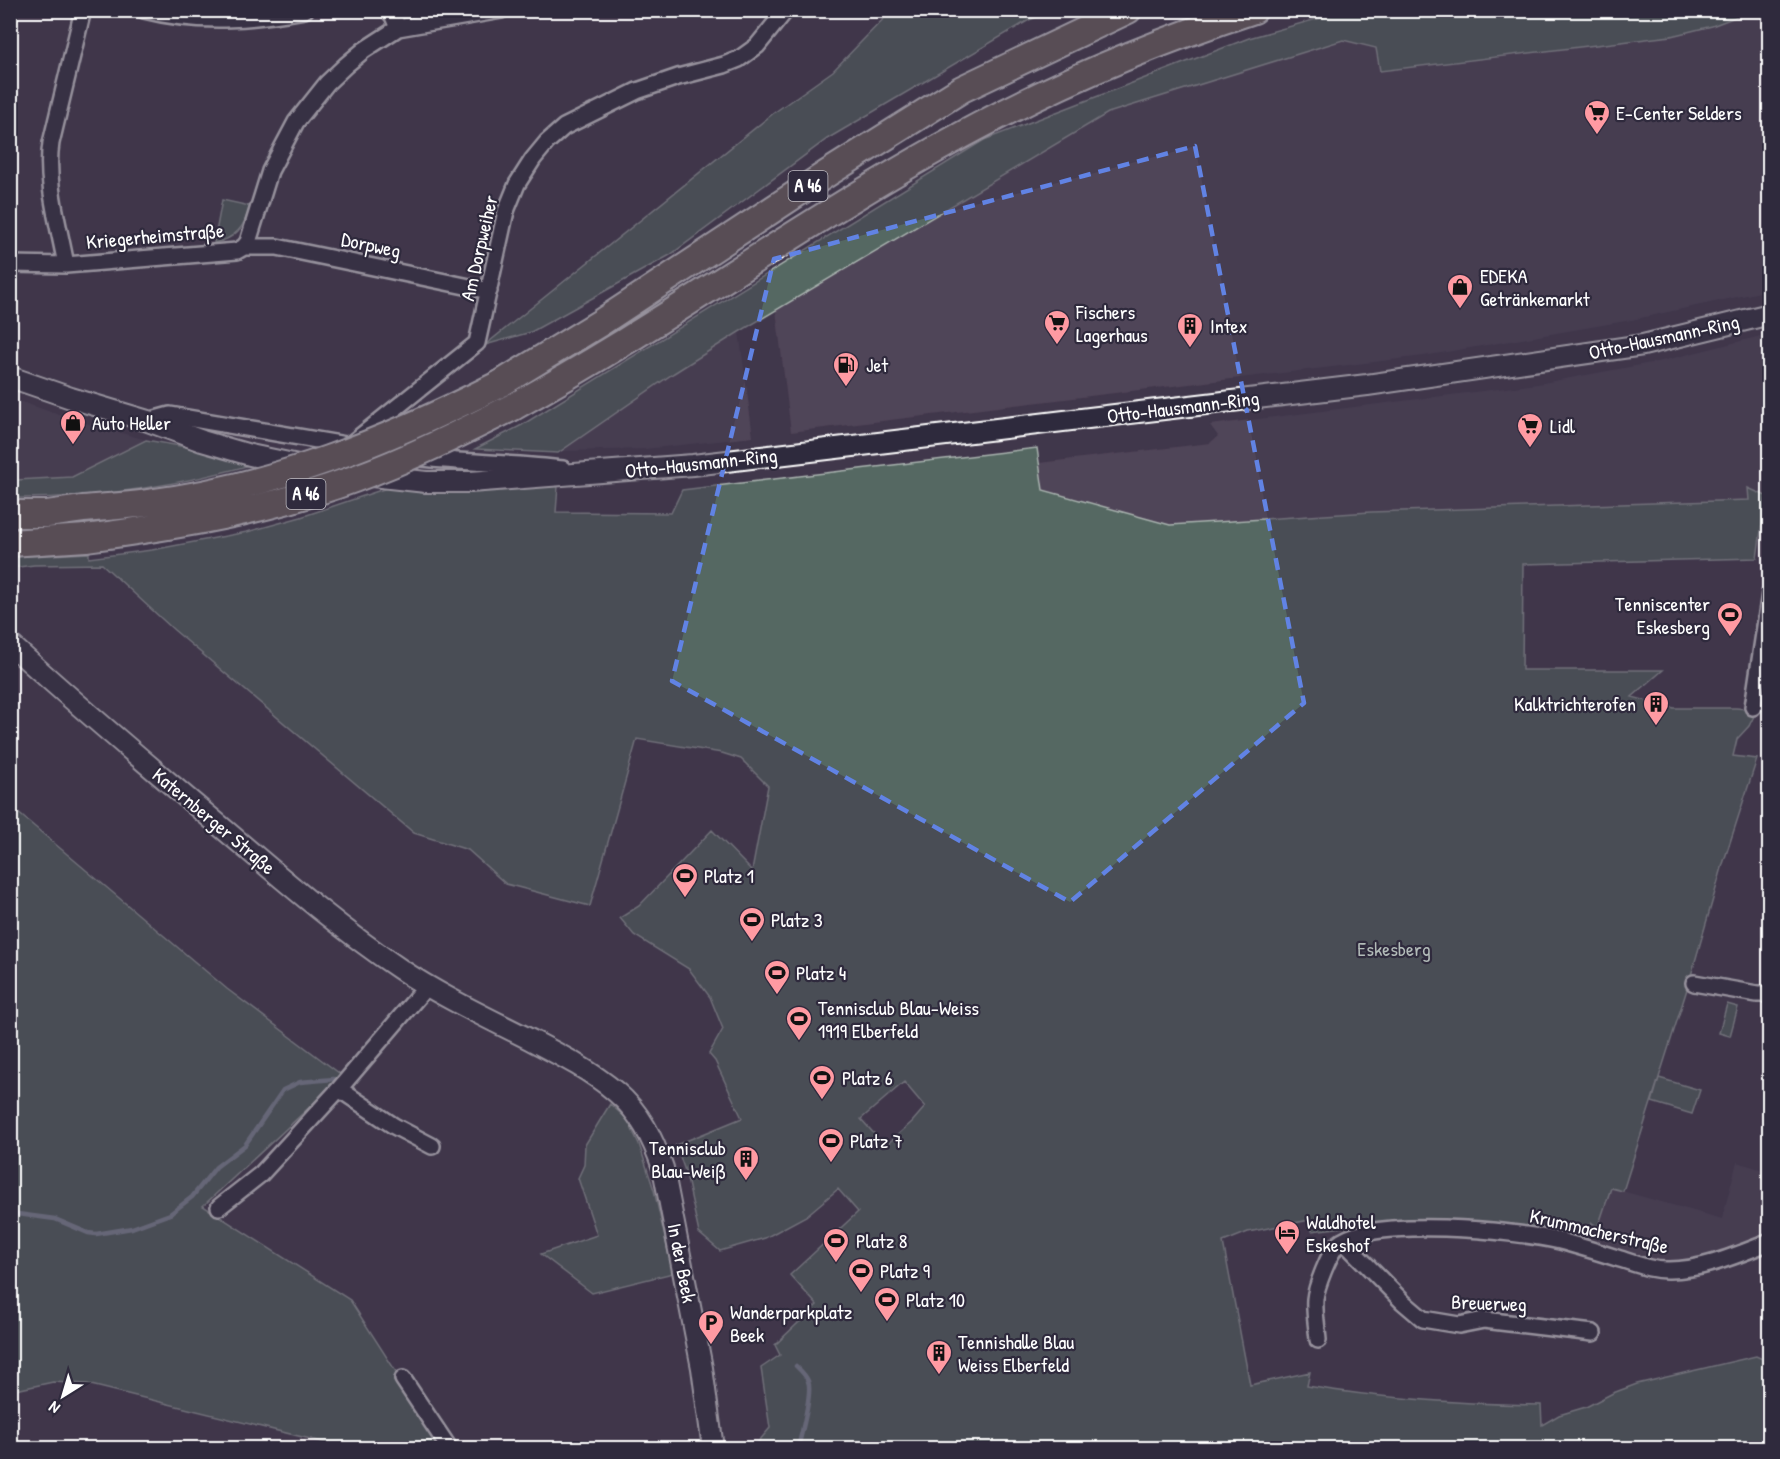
<svg xmlns="http://www.w3.org/2000/svg" width="1780" height="1459" font-family="'Patrick Hand',sans-serif">
<style>
.built{fill:#504458}
.green{fill:#546862;stroke:#aab4b0;stroke-width:1.5;fill-rule:evenodd}
.lines{fill:none;stroke-linecap:round;stroke-linejoin:round}
.stream{stroke:#94a0ad;stroke-width:4.5}
.street-casing{stroke:#fff;stroke-width:20}
.secondary-casing{stroke:#fff;stroke-width:24}
.highway-casing{stroke:#fff;stroke-width:30}
.street{stroke:#2f2a3d;stroke-width:15}
.secondary{stroke:#2f2a3d;stroke-width:20}
.highway{stroke:#766964;stroke-width:26}
.highway-bridge-casing{stroke:#fff;stroke-width:30;stroke-linecap:butt}
.highway-bridge{stroke:#766964;stroke-width:26}
.marked{fill:none;stroke:#6183e4;stroke-width:4.5;stroke-dasharray:12 8;stroke-linejoin:round}
.labels{text-anchor:middle;stroke-width:4.5;stroke-linejoin:round;paint-order:stroke}
.shield{fill:#2f2a3d;stroke:#c1bfc5;stroke-width:1.5}
.shield-label{font-size:18px;font-weight:bold;fill:#fff}
.poi-label{font-size:20px;fill:#fff;stroke:#2f2a3d;text-anchor:start}
.street-label{font-size:20px;fill:#fff;stroke:#2f2a3d}
.park-label{font-size:20px;fill:#b2bbb8;stroke:#2f2a3d}
</style>
<rect width="100%" height="100%" fill="#40374b"/>
<filter id="ink" filterUnits="userSpaceOnUse"><feTurbulence type="fractalNoise" baseFrequency=".0167" numOctaves="2"/><feDisplacementMap in="SourceGraphic" scale="12" xChannelSelector="R" yChannelSelector="G"/><feConvolveMatrix kernelMatrix="1 2 1 2 8 2 1 2 1" color-interpolation-filters="sRGB"/></filter>
<g filter="url(#ink)">
<path class="built" d="M1751 11H1769V290L1631 320 1423 356 791 432 776 310 1108 113 1343 40 1376 48 1381 71 1671 36 1712 26Z
M739 332 753 437 644 449 560 451 674 373Z
M1769 334V485L1766 496 1748 489 1749 500 1371 512 1170 525 1043 490 1039 463 1210 443 1218 436 1210 425 1538 384 1662 361Z
M10 398 68 418 146 440 72 477 16 480 11 476Z
M1737 1162 1769 1172V1235L1724 1252 1679 1262 1653 1261 1594 1243 1611 1188 1722 1219Z"/>
<path class="green" d="M892 10 1052 11 1029 20 827 139 670 255 531 332 485 345 775 112 833 71Z
M1349 10 1751 11 1712 26 1671 36 1380 71 1376 48 1343 40 1108 113 739 332 674 373 558 453 475 449 522 425 984 140 1249 38Z
M222 200 250 206C245 227 235 239 214 243Z
M146 440 265 461C183 485 95 499 11 498L10 476 16 480 72 477Z
M1037 448 1043 490 1170 525 1371 512 1749 500 1748 488 1766 496 1757 558 1523 564 1522 670H1663L1632 697 1674 708H1736L1757 710 1749 726 1737 739 1733 756 1757 759 1723 864 1688 986 1623 1191 1611 1188 1598 1227 1592 1223 1586 1241 1533 1227 1463 1221H1394L1312 1231 1310 1220 1248 1232 1223 1242 1250 1385 1310 1372 1307 1386C1384 1399 1463 1404 1541 1405L1542 1425 1559 1415 1586 1407 1613 1393 1637 1384 1756 1356 1769 1362V1448H753L770 1428 761 1368 780 1355 775 1345 817 1305 790 1275 858 1212 838 1189 806 1216 765 1238 720 1251 699 1233 686 1174 676 1145 742 1118 715 1061 709 1054 723 1029 710 997 689 969 634 935 620 918 639 906 712 830 752 871 768 786 741 759 722 753 637 739 590 906 506 884 468 850 414 833 174 630 102 564 34 565 11 568 10 557 89 553V558L152 550 247 532 301 517 390 487 467 490 558 486 556 512 671 513 682 490ZM904 1082 925 1107 912 1122 885 1146 861 1119Z
M10 806 227 989 343 1076 203 1206 350 1300 445 1448H347L87 1384 53 1382 11 1391Z
M1727 1004 1738 1007 1730 1036 1719 1033Z
M1659 1078 1700 1090 1692 1114 1652 1102Z
M610 1104 627 1119 639 1144 654 1190 673 1273 592 1293 541 1254 597 1235 578 1178 584 1165 585 1145Z"/>
<g class="lines">
<path class="stream" d="M10 1213 55 1219 88 1233 96 1234 132 1228 170 1214 192 1197 216 1167 245 1145 283 1090 300 1082 334 1079
M796 1366C800 1370 806 1375 808 1381 813 1392 801 1435 798 1448"/>
<defs>
<path id="street" d="M144 10C198 24 251 20 305 10
M388 10 393 16 398 28
M244 247H277L489 291
M10 264 66 265 237 251 244 247 248 242 270 171 296 122 327 83 346 65 364 50 398 28 502 10
M66 265C59 226 45 181 51 143L83 10
M148 421 170 415 422 458C469 463 516 463 563 469
M352 443 477 343 506 211 517 184 533 159 547 142 564 127 637 91 678 77 724 65 739 59 757 46 786 10
M1753 707 1770 593
M1694 983 1757 994H1770
M339 1089 394 1126 432 1146
M219 1207 261 1174 339 1089 427 986
M1343 1241 1403 1302 1423 1319 1459 1325 1484 1320 1593 1333
M1318 1340C1317 1327 1314 1312 1315 1299 1316 1287 1329 1254 1337 1245 1369 1215 1518 1231 1560 1241 1579 1246 1598 1252 1617 1258 1634 1263 1652 1271 1669 1270 1703 1270 1739 1254 1770 1242
M403 1379 449 1448"/>
<path id="secondary" d="M10 377 71 398 148 421 202 441 250 455 327 471 426 482H470L693 465 1367 385 1643 345 1770 314
M10 644C78 706 149 766 219 825 278 875 336 926 400 969 442 997 490 1019 535 1042 564 1057 591 1071 616 1092 640 1112 653 1139 663 1168L702 1368 713 1448"/>
<path id="highway" d="M500 384 600 323 828 173 962 89 1128 10
M513 407C672 320 818 211 979 126 1067 79 1159 41 1254 10
M10 514H47L83 509
M10 543 86 538"/>
</defs>
<use href="#street" class="street-casing"/>
<use href="#secondary" class="secondary-casing"/>
<use href="#highway" class="highway-casing"/>
<use href="#street" class="street"/>
<use href="#secondary" class="secondary"/>
<use href="#highway" class="highway"/>
<defs>
<path id="highway-bridge" d="M83 509C104 507 126 506 147 503 271 488 389 440 500 384
M86 538C177 526 268 511 354 479 409 459 461 433 513 407"/>
</defs>
<use href="#highway-bridge" class="highway-bridge-casing"/>
<use href="#highway-bridge" class="highway-bridge"/>
</g>
</g>
<path d="M0 0H1780V1459H0ZM1195 146 1304 703 1070 902 672 681 774 259Z" fill="#40374b" fill-opacity=".55" fill-rule="evenodd"/>
<path class="marked" d="M1195 146 1304 703 1070 902 672 681 774 259Z"/>
<defs>
<symbol id="supermarket-pin" viewBox="-11 -11 22 30"><path d="M0 17L-7.5 6A9.5 9.5 0 1 1 7.5 6Z" fill="#ff9aa2" stroke="#2f2a3d"/><path d="M-6-5.5h2.5l.6 2H6L4.5 2H-2.5L-4.4-4H-6ZM-1.5 3.2a1.3 1.3 0 1 0 .1 0ZM3 3.2a1.3 1.3 0 1 0 .1 0Z" fill="#111"/></symbol>
<symbol id="shop-pin" viewBox="-11 -11 22 30"><path d="M0 17L-7.5 6A9.5 9.5 0 1 1 7.5 6Z" fill="#ff9aa2" stroke="#2f2a3d"/><path d="M-5-2.5h2.3a2.7 3.5 0 0 1 5.4 0H5L5.5 6h-11ZM-1.5-2.5h3a1.5 2.3 0 0 0-3 0Z" fill="#111"/></symbol>
<symbol id="building-pin" viewBox="-11 -11 22 30"><path d="M0 17L-7.5 6A9.5 9.5 0 1 1 7.5 6Z" fill="#ff9aa2" stroke="#2f2a3d"/><path d="M-4-6H4V6H1V3H-1V6H-4ZM-2.5-4.3h1.7v1.8h-1.7ZM.8-4.3h1.7v1.8H.8ZM-2.5-1h1.7V.8h-1.7ZM.8-1h1.7V.8H.8Z" fill="#111"/></symbol>
<symbol id="fuel-pin" viewBox="-11 -11 22 30"><path d="M0 17L-7.5 6A9.5 9.5 0 1 1 7.5 6Z" fill="#ff9aa2" stroke="#2f2a3d"/><path d="M-5.5-6h7V0h2V4h1.3V-2.5L3-4.5l.8-.8L6-3V5H2.5V1h-1V6h-7ZM-4.2-4.7v3.2H.2V-4.7Z" fill="#111"/></symbol>
<symbol id="stadium-pin" viewBox="-11 -11 22 30"><path d="M0 17L-7.5 6A9.5 9.5 0 1 1 7.5 6Z" fill="#ff9aa2" stroke="#2f2a3d"/><path d="M0-5a6.5 5 0 1 0 0 10a6.5 5 0 1 0 0-10ZM-3.5-1.8h7v3.6h-7Z" fill="#111"/></symbol>
<symbol id="hotel-pin" viewBox="-11 -11 22 30"><path d="M0 17L-7.5 6A9.5 9.5 0 1 1 7.5 6Z" fill="#ff9aa2" stroke="#2f2a3d"/><path d="M-6-4.5h1.5V1H6V5H4.5V3h-9V5H-6ZM-4 0a1.8 1.8 0 1 1 3.6 0ZM.5 0V-2.5h3Q6-2.5 6 0Z" fill="#111"/></symbol>
<symbol id="parking-pin" viewBox="-11 -11 22 30"><path d="M0 17L-7.5 6A9.5 9.5 0 1 1 7.5 6Z" fill="#ff9aa2" stroke="#2f2a3d"/><path d="M-3.5-5.5H1a3.5 3.5 0 0 1 0 7H-1V5.5H-3.5ZM-1-3.4V-.6H.8a1.4 1.4 0 0 0 0-2.8Z" fill="#111"/></symbol>
</defs>
<g fill-rule="evenodd">
<use href="#supermarket-pin" x="1582" y="98" width="30" height="40"/>
<use href="#shop-pin" x="1445" y="272" width="30" height="40"/>
<use href="#supermarket-pin" x="1042" y="308" width="30" height="40"/>
<use href="#building-pin" x="1175" y="311" width="30" height="40"/>
<use href="#fuel-pin" x="831" y="350" width="30" height="40"/>
<use href="#shop-pin" x="58" y="408" width="30" height="40"/>
<use href="#supermarket-pin" x="1515" y="411" width="30" height="40"/>
<use href="#stadium-pin" x="1715" y="600" width="30" height="40"/>
<use href="#building-pin" x="1641" y="689" width="30" height="40"/>
<use href="#stadium-pin" x="670" y="861" width="30" height="40"/>
<use href="#stadium-pin" x="737" y="905" width="30" height="40"/>
<use href="#stadium-pin" x="762" y="958" width="30" height="40"/>
<use href="#stadium-pin" x="784" y="1004" width="30" height="40"/>
<use href="#stadium-pin" x="807" y="1063" width="30" height="40"/>
<use href="#stadium-pin" x="816" y="1126" width="30" height="40"/>
<use href="#building-pin" x="731" y="1144" width="30" height="40"/>
<use href="#hotel-pin" x="1272" y="1218" width="30" height="40"/>
<use href="#stadium-pin" x="821" y="1226" width="30" height="40"/>
<use href="#stadium-pin" x="846" y="1256" width="30" height="40"/>
<use href="#stadium-pin" x="872" y="1285" width="30" height="40"/>
<use href="#parking-pin" x="696" y="1308" width="30" height="40"/>
<use href="#building-pin" x="924" y="1338" width="30" height="40"/>
</g>
<g class="labels">
<g class="shield">
<rect x="788.5" y="171" width="39" height="30" rx="4.5"/>
<rect x="286.5" y="479" width="39" height="30" rx="4.5"/>
</g>
<g class="shield-label">
<text x="808" y="192">A 46</text>
<text x="306" y="500">A 46</text>
</g>
<g class="poi-label">
<text x="1616" y="120">E-Center Selders</text>
<text x="1480" y="283">EDEKA<tspan x="1480" dy="23">Getränkemarkt</tspan></text>
<text x="1076" y="319">Fischers<tspan x="1076" dy="23">Lagerhaus</tspan></text>
<text x="1210" y="333">Intex</text>
<text x="866" y="372">Jet</text>
<text x="92" y="430">Auto Heller</text>
<text x="1550" y="433">Lidl</text>
<text x="1710" y="611" text-anchor="end">Tenniscenter<tspan x="1710" dy="23">Eskesberg</tspan></text>
<text x="1636" y="711" text-anchor="end">Kalktrichterofen</text>
<text x="704" y="883">Platz 1</text>
<text x="771" y="927">Platz 3</text>
<text x="796" y="980">Platz 4</text>
<text x="818" y="1015">Tennisclub Blau-Weiss<tspan x="818" dy="23">1919 Elberfeld</tspan></text>
<text x="842" y="1085">Platz 6</text>
<text x="850" y="1148">Platz 7</text>
<text x="726" y="1155" text-anchor="end">Tennisclub<tspan x="726" dy="23">Blau-Weiß</tspan></text>
<text x="1306" y="1229">Waldhotel<tspan x="1306" dy="23">Eskeshof</tspan></text>
<text x="856" y="1248">Platz 8</text>
<text x="880" y="1278">Platz 9</text>
<text x="906" y="1307">Platz 10</text>
<text x="730" y="1319">Wanderparkplatz<tspan x="730" dy="23">Beek</tspan></text>
<text x="958" y="1349">Tennishalle Blau<tspan x="958" dy="23">Weiss Elberfeld</tspan></text>
</g>
<g class="street-label">
<text transform="translate(155 236) rotate(-5)" y="7">Kriegerheimstraße</text>
<text transform="translate(371 245) rotate(12)" y="7">Dorpweg</text>
<text transform="translate(479 248) rotate(-77)" y="7">Am Dorpweiher</text>
<text transform="translate(1664 337) rotate(-12)" y="7">Otto-Hausmann-Ring</text>
<text transform="translate(1183 407) rotate(-7)" y="7">Otto-Hausmann-Ring</text>
<text transform="translate(701 463) rotate(-6)" y="7">Otto-Hausmann-Ring</text>
<text transform="translate(214 821) rotate(40)" y="7">Katernberger Straße</text>
<text transform="translate(1599 1231) rotate(13)" y="7">Krummacherstraße</text>
<text transform="translate(682 1263) rotate(79)" y="7">In der Beek</text>
<text transform="translate(1489 1303) rotate(2)" y="7">Breuerweg</text>
</g>
<g class="park-label">
<text x="1394" y="956">Eskesberg</text>
</g>
</g>
<rect width="1780" height="1459" fill="none" stroke="#2f2a3d" stroke-width="36"/>
<rect x="18" y="18" width="1744" height="1423" fill="none" stroke="#fff" stroke-width="2" filter="url(#ink)"/>
<g transform="translate(63 1396) rotate(217)" stroke="#2f2a3d" stroke-width="4.5" paint-order="stroke">
<path d="M0-4.5L10 22L0 15L-10 22Z" fill="#ffffff"/>
<text y="-9" font-size="16" font-weight="bold" text-anchor="middle" fill="#ffffff">N</text>
</g>
</svg>
